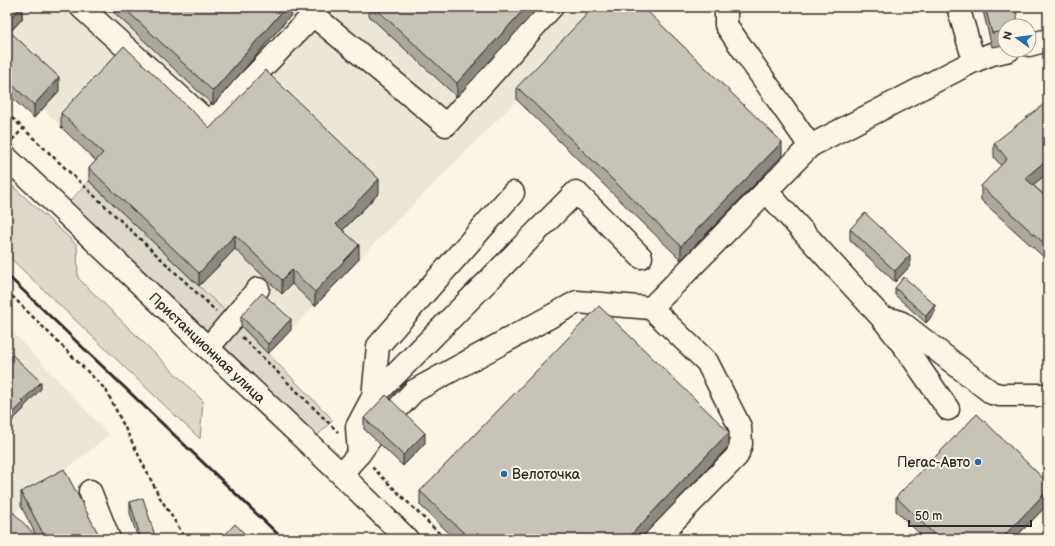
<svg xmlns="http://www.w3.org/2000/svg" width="1055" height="546" font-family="'Balsamiq Sans',sans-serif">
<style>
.built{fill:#ece6d7}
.green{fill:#ded8ca;stroke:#84827a}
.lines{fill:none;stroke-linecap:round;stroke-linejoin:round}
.minor-casing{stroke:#2b2b2b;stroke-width:25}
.path{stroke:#2b2b2b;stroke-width:2.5;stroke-dasharray:4 3;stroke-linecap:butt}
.minor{stroke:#fcf5e5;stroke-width:22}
.rail{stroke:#2b2b2b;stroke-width:3}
.wall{fill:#aca89d;stroke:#2b2b2b}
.shaded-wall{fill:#8c8880;stroke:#2b2b2b}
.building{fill:#c8c3b7;stroke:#2b2b2b}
.poi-dot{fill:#1f6fb2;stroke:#fcf5e5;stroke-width:1.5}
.labels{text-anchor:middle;stroke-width:4;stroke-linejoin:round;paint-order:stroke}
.street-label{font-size:14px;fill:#2b2b2b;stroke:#fcf5e5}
.poi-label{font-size:14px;fill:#2b2b2b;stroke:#fcf5e5;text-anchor:end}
</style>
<rect width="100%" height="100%" fill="#fcf5e5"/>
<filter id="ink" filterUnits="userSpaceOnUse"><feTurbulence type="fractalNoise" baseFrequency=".025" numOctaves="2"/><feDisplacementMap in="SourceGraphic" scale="8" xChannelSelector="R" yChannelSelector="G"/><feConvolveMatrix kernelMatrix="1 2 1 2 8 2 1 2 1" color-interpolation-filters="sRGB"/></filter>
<g filter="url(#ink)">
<path class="built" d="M7 7H607L517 100 359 259 268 354 241 326 89 181 103 167 43 109 34 118 7 94Z
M7 326 109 435 21 506 7 522Z"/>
<path class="green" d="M1048 173V213L1025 191Z
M7 181 77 245 78 278 203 401 200 439 7 255Z
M89 181 241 326 333 420 316 437 69 202Z"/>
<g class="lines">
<defs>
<g id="minor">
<path d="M81 7 209 123 313 15 319 7"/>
<path d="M726 7V25L810 146"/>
<path d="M958 7 974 61"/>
<path d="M313 15 446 125 552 7"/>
<path d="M1029 45 1048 40"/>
<path id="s1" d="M7 158 341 474 407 539"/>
<path d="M766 191 810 146 974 61 992 54 1009 50"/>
<path d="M651 308 707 362 740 427 741 444 737 456 656 539"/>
<path d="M884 318 894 320 902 323 992 393 1000 395H1048"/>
<path d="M208 348 258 289"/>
<path d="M373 397 378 346 513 193"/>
<path d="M359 454 357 427 373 397 576 192 641 257"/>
<path d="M341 474 359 454 372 436 414 391 577 302 651 308 766 191 882 318 907 350 948 409"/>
<path d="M90 491 109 539"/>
</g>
</defs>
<use href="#minor" class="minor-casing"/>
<path class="path" d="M7 113 216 311
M12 140 23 129
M7 291 106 390 159 496 186 539
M242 337 338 432
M372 467 445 539"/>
<use href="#minor" class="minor"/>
<path class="rail" d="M7 275 283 539"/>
</g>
<path class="wall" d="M7 7H22V19L10 32 59 91 34 118 7 94Z
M108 7H298L213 105Z
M369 7H539L457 97 369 16Z
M982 7H1016L1005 26V45L992 47Z
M517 87 782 156 681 260 517 100Z
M61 113 210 128 379 193 343 230 359 259 315 306 292 284 282 294 235 249 199 286 89 181V168L96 161 61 127Z
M994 143 1033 185 1048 199V261L981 200V186L1001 166 994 157Z
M850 229 910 266 895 282 850 240Z
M895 288 935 312 926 323 895 295Z
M241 316 291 330 268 354 241 326Z
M364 418 425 443 403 466 364 429Z
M729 446 640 539H455L420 505V491Z
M21 492 101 539H38L21 506Z
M896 497 1048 504 1014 539H925L896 511Z
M130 502 156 539H138L130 513Z"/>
<path class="shaded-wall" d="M21 7H22V19L7 35V22Z
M286 7H298L213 105V91Z
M526 7H539L457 97V83Z
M59 77V91L34 118V105Z
M782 142V156L681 260V246Z
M1048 159V173L1025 191V178Z
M379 179V193L336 237V224Z
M235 235V249L199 286V273Z
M359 245V259L315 306V292Z
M910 255V266L895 282V271Z
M292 270V284L282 294V280Z
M935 305V312L926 323V316Z
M291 319V330L268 354V344Z
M41 382V389L24 407V409L7 426V419L22 401Z
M729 432V446L640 539H627Z
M425 433V443L403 466V455Z
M1048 490V504L1014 539H1001Z"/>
<path class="building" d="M7 7H21L7 22Z
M123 7H286L213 91Z
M374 7H526L457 83Z
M594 7H643L782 142 681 246 517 87Z
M985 7H1016L1018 26H1005V31L992 33Z
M7 29 59 77 34 105 7 80Z
M124 46 210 128 265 70 379 179 336 224 359 245 315 292 292 270 282 280 235 235 199 273 89 168 103 153 61 113Z
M1048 101V159L1025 178 1048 199V247L981 186 1007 159 994 143 1031 114Z
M865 213 910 255 895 271 850 229Z
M904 277 935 305 926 316 895 288Z
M262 293 291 319 268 344 241 316Z
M599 306 729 432 627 539H470L420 491Z
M7 350 41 382 22 401 24 402 7 419Z
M386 395 425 433 403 455 364 418Z
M977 414 1048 483V490L1001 539H939L896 497Z
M64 469 101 539H70L69 537 65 539H46L21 492Z
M143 498 156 539H141L130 502Z
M10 509 36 536 33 539H7V512Z
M235 524 250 539H221Z"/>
</g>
<g class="poi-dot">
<circle cx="978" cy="462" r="4"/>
<circle cx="504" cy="474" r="4"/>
</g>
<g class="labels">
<g class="street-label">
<text dy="5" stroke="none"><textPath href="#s1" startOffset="276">Пристанционная улица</textPath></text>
</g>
<g class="poi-label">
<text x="970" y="467">Пегас-Авто</text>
<text x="512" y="479" text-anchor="start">Велоточка</text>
</g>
</g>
<rect width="1055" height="546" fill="none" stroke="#fcf5e5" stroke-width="24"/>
<rect x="12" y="12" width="1031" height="522" fill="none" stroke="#2b2b2b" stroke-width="1.5" filter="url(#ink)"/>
<g transform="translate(1017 38) rotate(284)"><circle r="19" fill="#fcf5e5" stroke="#a8a49b"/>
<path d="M0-3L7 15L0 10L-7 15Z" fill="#1f6fb2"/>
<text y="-6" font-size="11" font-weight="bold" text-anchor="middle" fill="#2b2b2b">N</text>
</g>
<path d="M909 520v6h122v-6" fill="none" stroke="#2b2b2b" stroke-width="2"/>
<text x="915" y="520" font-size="12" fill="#2b2b2b" stroke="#fcf5e5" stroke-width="3" paint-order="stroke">50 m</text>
</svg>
